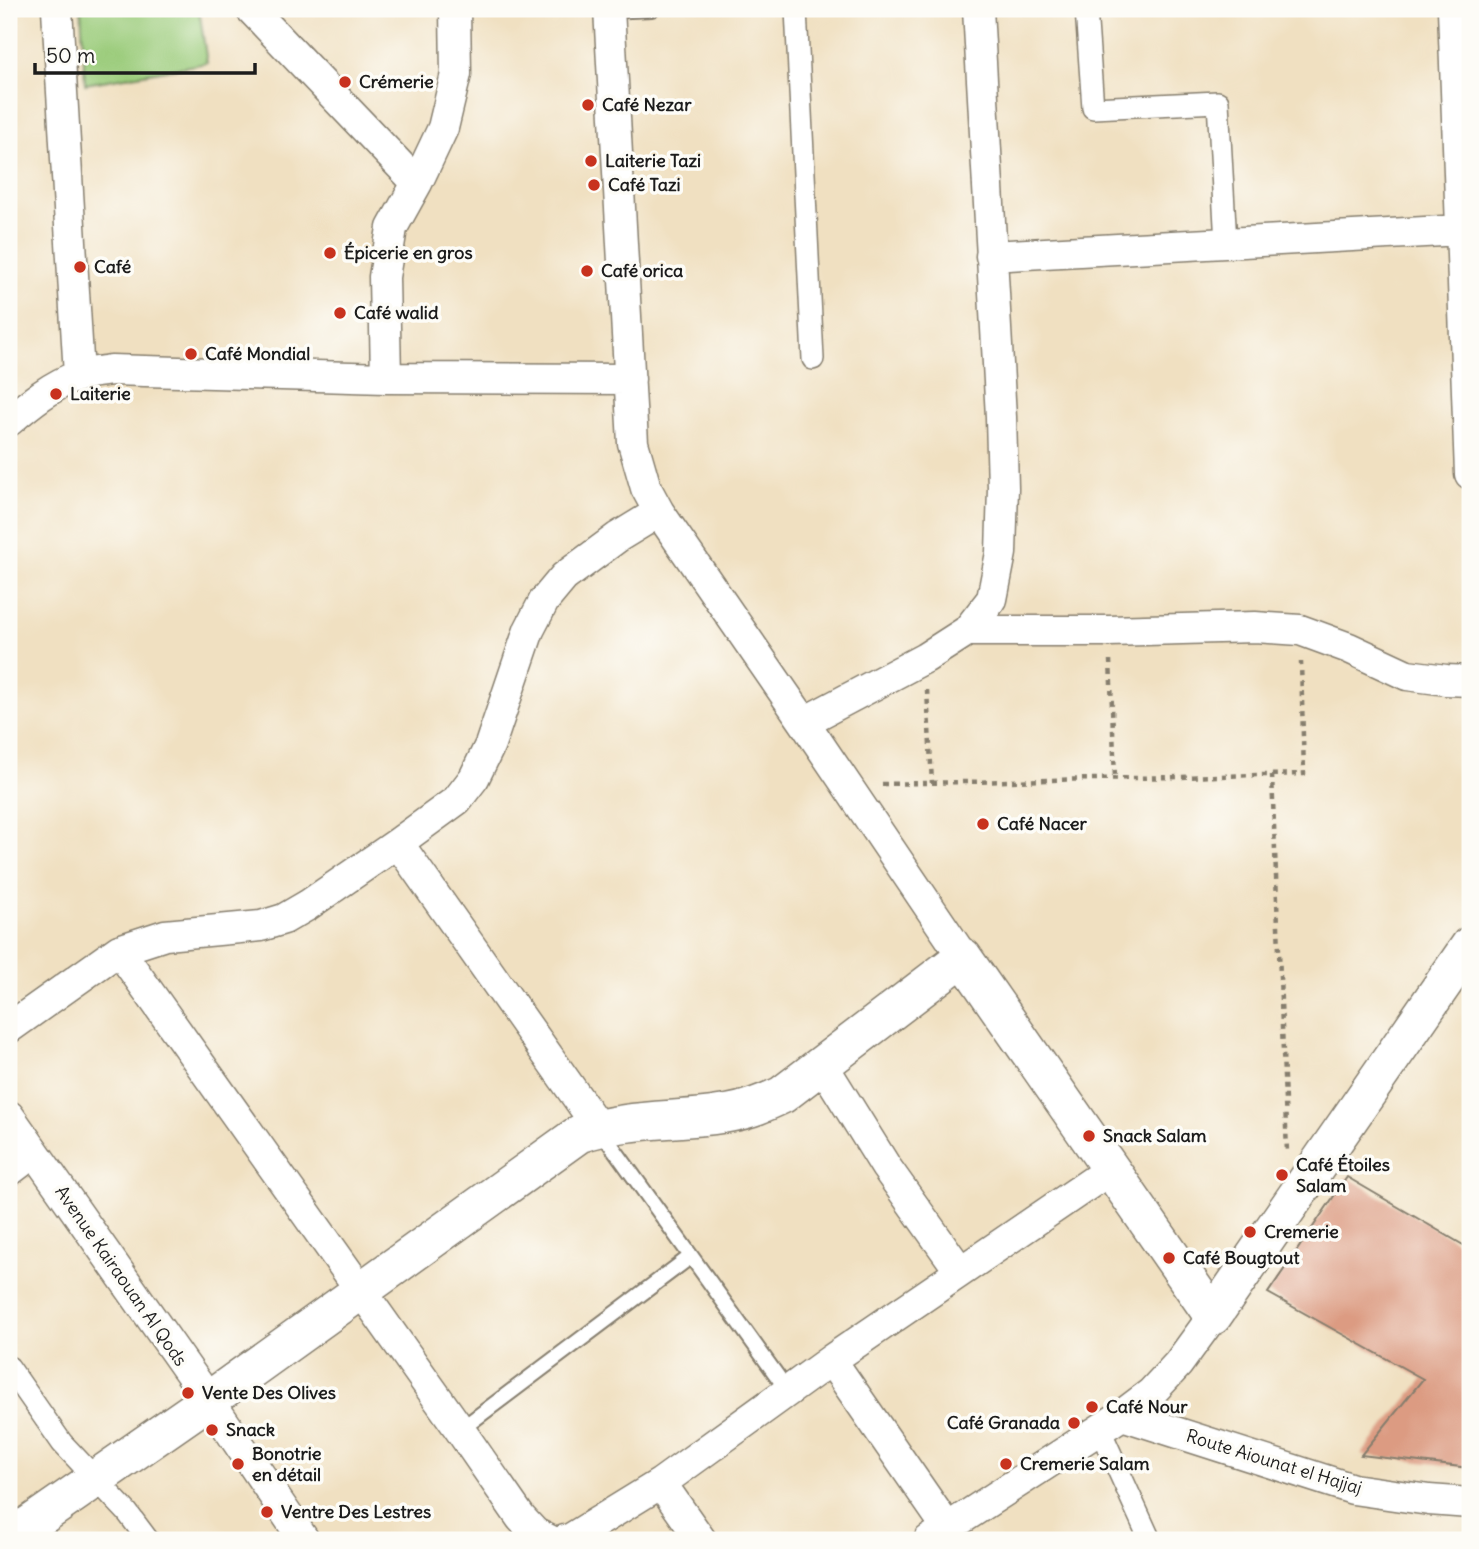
<svg xmlns="http://www.w3.org/2000/svg" width="1479" height="1549" font-family="Delius,sans-serif">
<style>
.green{fill:#9bcc7b;stroke:#5c744c;stroke-width:2}
.building{fill:#dc9b82}
.lines{fill:none;stroke-linecap:round;stroke-linejoin:round}
.service-casing{stroke:#867e6e;stroke-width:18}
.pedestrian-casing{stroke:#867e6e;stroke-width:24}
.minor-casing{stroke:#867e6e;stroke-width:33}
.tertiary-casing{stroke:#867e6e;stroke-width:40}
.path{stroke:#867e6e;stroke-width:4.5;stroke-dasharray:5 5;stroke-linecap:butt}
.service{stroke:#fff;stroke-width:14}
.pedestrian{stroke:#fff;stroke-width:21}
.minor{stroke:#fff;stroke-width:30}
.tertiary{stroke:#fff;stroke-width:37}
.poi-dot{fill:#c8321e;stroke:#fdfcf7;stroke-width:2.5}
.labels{text-anchor:middle;stroke-width:7;stroke-linejoin:round;paint-order:stroke}
.poi-label{font-size:18px;font-weight:bold;fill:#1c1c1c;stroke:#fdfcf7;text-anchor:start}
.street-label{font-size:18px;fill:#1c1c1c;stroke:#fdfcf7}
</style>
<rect width="100%" height="100%" fill="#fdfcf7"/>
<filter id="ink" filterUnits="userSpaceOnUse"><feTurbulence type="fractalNoise" baseFrequency=".0143" numOctaves="2"/><feDisplacementMap in="SourceGraphic" scale="14" xChannelSelector="R" yChannelSelector="G"/><feConvolveMatrix kernelMatrix="1 2 1 2 8 2 1 2 1" color-interpolation-filters="sRGB"/></filter>
<filter id="wash" filterUnits="userSpaceOnUse"><feTurbulence type="fractalNoise" baseFrequency=".00686" numOctaves="4" result="noise"/><feDisplacementMap in="SourceGraphic" scale="28" xChannelSelector="R" yChannelSelector="G"/><feGaussianBlur stdDeviation="1.57" result="paint"/><feColorMatrix in="noise" values="0 0 0 0 0 0 0 0 0 0 0 0 0 0 0 0 0 1.4 0 .05"/><feComposite in="paint" operator="in"/></filter>
<g filter="url(#wash)">
<rect width="100%" height="100%" fill="#f0e0c1"/>
<path class="green" d="M81 9H199L207 63 85 84Z"/>
<g id="blocks">
<path class="building" d="M1347 1177 1470 1249V1468L1361 1455 1423 1379 1268 1293Z"/>
</g>
</g>
<g filter="url(#ink)">
<use href="#blocks" fill-opacity="0" stroke="#867e6e" stroke-width="2"/>
<g class="lines">
<defs>
<path id="service" d="M609 11 652 9
M601 1131 788 1391
M460 1430 690 1257"/>
<path id="pedestrian" d="M796 9 813 359
M1086 9 1093 108 1218 102 1226 243
M9 1367 62 1443 127 1512 148 1540
M1100 1430 1150 1540"/>
<path id="minor" d="M57 9 79 375
M251 9 417 183
M609 9 633 443 646 488 659 512 804 722 963 957
M1453 9 1470 474
M991 256 1461 230
M386 378 384 277 392 228 417 183 443 128 456 74 455 9
M9 421C29 404 52 385 78 376 88 372 100 372 111 370L386 378 630 379
M967 631H1109L1255 627 1300 630 1349 648 1407 675 1446 680 1470 681
M804 722 925 658 967 631 992 599 1001 553 1003 488 1001 417 978 9
M398 843 598 1127
M119 950 460 1430 521 1518 535 1533 549 1540
M9 1028 119 950 165 935 261 926 284 919 308 905 398 843 457 800 474 778 490 745 529 630 544 601 564 577 618 537 659 512
M822 1064 886 1167 960 1271
M9 1116 209 1400 304 1540
M9 1171 34 1152
M831 1360 948 1529
M1122 1415 1353 1489 1429 1500 1470 1503
M661 1483 701 1540
M565 1540 570 1539 661 1483 831 1360 1111 1169
M929 1540 1122 1415 1151 1393 1178 1364 1213 1316"/>
<path id="tertiary" d="M9 1539 209 1400 579 1134C628 1117 680 1122 730 1113 749 1110 765 1103 782 1095L963 957 1213 1316 1470 945"/>
</defs>
<use href="#service" class="service-casing"/>
<use href="#pedestrian" class="pedestrian-casing"/>
<use href="#minor" class="minor-casing"/>
<use href="#tertiary" class="tertiary-casing"/>
<path class="path" d="M1110 660 1115 778
M927 690 932 783
M1272 775 1287 1152
M882 784 1304 774 1301 662"/>
<use href="#service" class="service"/>
<use href="#pedestrian" class="pedestrian"/>
<use href="#minor" class="minor"/>
<use href="#tertiary" class="tertiary"/>
</g>
</g>
<g class="poi-dot">
<circle cx="345" cy="82" r="7"/>
<circle cx="588" cy="105" r="7"/>
<circle cx="591" cy="161" r="7"/>
<circle cx="594" cy="185" r="7"/>
<circle cx="330" cy="253" r="7"/>
<circle cx="80" cy="267" r="7"/>
<circle cx="587" cy="271" r="7"/>
<circle cx="340" cy="313" r="7"/>
<circle cx="191" cy="354" r="7"/>
<circle cx="56" cy="394" r="7"/>
<circle cx="983" cy="824" r="7"/>
<circle cx="1089" cy="1136" r="7"/>
<circle cx="1282" cy="1175" r="7"/>
<circle cx="1250" cy="1232" r="7"/>
<circle cx="1169" cy="1258" r="7"/>
<circle cx="188" cy="1393" r="7"/>
<circle cx="1092" cy="1407" r="7"/>
<circle cx="1074" cy="1423" r="7"/>
<circle cx="212" cy="1430" r="7"/>
<circle cx="238" cy="1464" r="7"/>
<circle cx="1006" cy="1464" r="7"/>
<circle cx="267" cy="1512" r="7"/>
</g>
<g class="labels">
<g class="poi-label">
<text x="359" y="88">Crémerie</text>
<text x="602" y="111">Café Nezar</text>
<text x="605" y="167">Laiterie Tazi</text>
<text x="608" y="191">Café Tazi</text>
<text x="344" y="259">Épicerie en gros</text>
<text x="94" y="273">Café</text>
<text x="601" y="277">Café orica</text>
<text x="354" y="319">Café walid</text>
<text x="205" y="360">Café Mondial</text>
<text x="70" y="400">Laiterie</text>
<text x="997" y="830">Café Nacer</text>
<text x="1103" y="1142">Snack Salam</text>
<text x="1296" y="1171">Café Étoiles<tspan x="1296" dy="21">Salam</tspan></text>
<text x="1264" y="1238">Cremerie</text>
<text x="1183" y="1264">Café Bougtout</text>
<text x="202" y="1399">Vente Des Olives</text>
<text x="1106" y="1413">Café Nour</text>
<text x="1060" y="1429" text-anchor="end">Café Granada</text>
<text x="226" y="1436">Snack</text>
<text x="252" y="1460">Bonotrie<tspan x="252" dy="21">en détail</tspan></text>
<text x="1020" y="1470">Cremerie Salam</text>
<text x="281" y="1518">Ventre Des Lestres</text>
</g>
<g class="street-label">
<text transform="translate(121 1276) rotate(55)" y="6">Avenue Kairaouan Al Qods</text>
<text transform="translate(1274 1462) rotate(17)" y="6">Route Aiounat el Hajjaj</text>
</g>
</g>
<rect width="1479" height="1549" fill="none" stroke="#fdfcf7" stroke-width="35"/>
<path d="M35 63v10h220v-10" fill="none" stroke="#1c1c1c" stroke-width="3.5"/>
<text x="46" y="63" font-size="21" fill="#1c1c1c" stroke="#fdfcf7" stroke-width="5" paint-order="stroke">50 m</text>
</svg>
